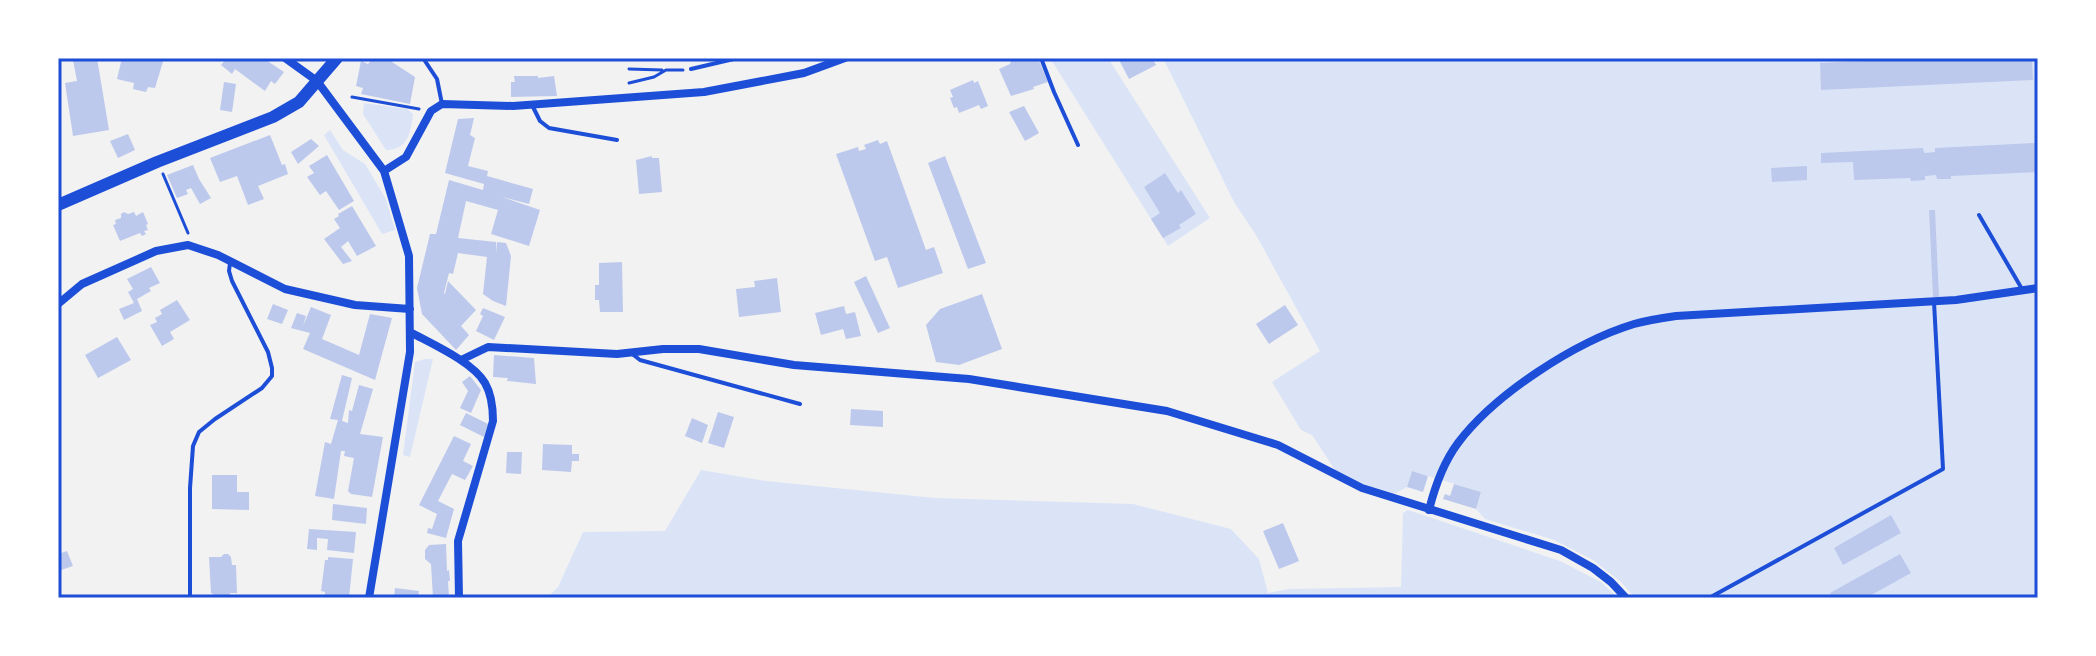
<svg xmlns="http://www.w3.org/2000/svg" width="2096" height="656" font-family="Manrope,sans-serif">
<style>
.green{fill:#dbe4f7}
.building{fill:#bdc9ec}
.lines{fill:none;stroke-linecap:round;stroke-linejoin:round}
.path{stroke:#1d4ed8;stroke-width:3}
.service{stroke:#1d4ed8;stroke-width:4}
.minor{stroke:#1d4ed8;stroke-width:8}
.secondary{stroke:#1d4ed8;stroke-width:12}
.neatline{fill:none;stroke:#1d4ed8;stroke-width:3}
</style>
<rect width="100%" height="100%" fill="#f2f2f2"/>
<path class="green" d="M1050 58H1108L1210 218 1168 246Z
M1163 58H2038V598H1635L1621 582 1593 560 1554 540 1485 519 1476 509 1481 492 1412 471 1407 487 1392 495 1370 487 1335 470 1312 435 1301 430 1272 382 1320 351 1256 235 1234 202Z
M364 103 407 109 413 114C411 132 408 150 386 150L363 114Z
M330 130 343 150 365 164 386 199 395 230 382 234 324 135Z
M425 359H433L410 457 403 455 415 362Z
M701 470 766 481 935 498 1133 504 1231 529 1259 559 1268 593 1289 589 1401 587 1403 513 1408 510 1560 561 1601 582 1618 598H642L605 595 597 598H547L558 587 583 532 665 531Z"/>
<path class="building" d="M87 58H97L109 130 73 136 65 83 77 81 73 60Z
M122 58H164L155 88 148 87 146 92 133 89 134 83 117 79Z
M227 58H263L284 72 275 84 271 81 265 91 235 69 232 74 221 65Z
M373 58H396L392 62 415 77 410 104 361 94 363 88 356 86 361 61 368 64Z
M1012 58H1038L1048 82 1033 87 1034 89 1011 96 999 69 1010 64Z
M1118 58H1152L1156 65 1129 79Z
M1939 58H2032L2033 80 1821 90 1820 63Z
M514 76H538V78L554 76 557 96 511 97V82H515Z
M973 80 974 83 978 81 988 106 981 109 979 105 959 113 957 107 954 108 950 98 953 97 950 90Z
M224 82 236 84 232 112 220 110Z
M1024 106 1039 133 1025 141 1009 112Z
M474 118 470 135 475 138 468 166 488 171 487 176 533 189 529 204 502 197 540 210 529 246 491 234 498 210 466 201 458 238 496 242 497 253V242L506 243 511 256 506 306 493 301 483 294 487 257 458 253 453 274 449 273 444 293 445 294 448 281 476 310 461 326 469 335 456 350 422 314 417 288 430 234H436L449 180 483 190 484 184 445 173 458 119Z
M128 134 135 150 118 158 110 141Z
M270 135 282 165 285 164 288 174 258 186 264 199 248 205 237 176 220 182 210 158Z
M311 139 319 146 298 164 291 152Z
M878 140 880 144 887 141 926 250 934 247 943 273 898 288 887 257 875 261 836 154 858 147 859 151 866 149 864 145Z
M2033 143 2038 144V172L1951 176V179H1937L1936 175 1925 176V180L1911 181 1910 178 1854 180 1853 162 1821 163V153L1923 148 1924 153 1935 152V148Z
M327 155 354 201 339 210 326 191 320 195 307 177 314 173 309 166Z
M652 156V158H659L662 192 639 194 636 160Z
M945 156 986 263 968 269 928 163Z
M193 165 199 179 211 198 200 204 191 188 186 190 188 194 177 198 167 175Z
M1807 166V180L1772 182 1771 168Z
M1165 173 1178 193 1181 190 1196 214 1179 225 1181 228 1163 238 1151 219 1160 213 1144 187Z
M352 206 376 246 357 256 348 241 341 247 352 261 343 264 324 239 340 228 334 219 339 216 338 214Z
M1929 210H1935L1939 297H1933Z
M124 212 128 214 134 212 136 216 143 212 148 224 146 225 148 230 144 231 146 234 142 236 140 233 120 241 113 225 116 224 115 220 121 218V214Z
M622 262 623 312H600L599 300H595V285H599V263Z
M151 267 160 283 149 288 151 291 137 299 142 311 124 320 119 309 134 303 128 292 133 289 127 279Z
M866 276 890 328 878 333 854 282Z
M777 278 781 312 739 317 736 289 755 287 754 281Z
M982 294 1002 349 959 365 936 362 926 325 940 309Z
M177 300 190 320 170 332 174 339 162 346 150 325 157 322 155 318 162 314 160 310Z
M273 304 288 310 282 324 267 319Z
M1285 305 1298 325 1269 344 1256 324Z
M844 306 846 314 855 312 861 336 846 339 843 329 821 335 815 313Z
M311 307 331 315 322 339 359 355 370 314 392 318 375 380 303 349 310 333 291 328 297 313 306 316 303 326Z
M483 308 505 317 494 340 476 331 483 316 480 314Z
M117 337 131 360 98 378 85 355Z
M494 355 534 358 536 384 507 381 508 378 493 377Z
M342 375 352 378 342 421 348 423 349 410 352 411 359 385 373 389 360 434 383 437 372 497 351 494 348 491 354 458 344 456 345 451H341L334 499 315 496 325 442 331 444 338 420 330 419Z
M470 376 481 390 471 413 460 408 468 391 462 382Z
M851 409 883 411V427L850 425Z
M718 412 734 417 724 448 708 443Z
M466 413 488 424 484 437 460 425Z
M692 418 708 425 702 443 685 436Z
M454 436 471 444 463 461 473 466 465 480 452 474 438 501 454 509 446 538 427 533 428 528 432 529 437 514 419 505Z
M543 444 572 445V454H579V461H572L571 472 542 470Z
M507 452H522L521 474 506 473Z
M1412 471 1428 476 1423 492 1407 487Z
M212 475H237V492H249V510L212 509Z
M1454 484 1481 492 1476 509 1443 499 1445 494 1450 496Z
M333 504 367 508 366 524 332 520Z
M1891 515 1901 533 1843 565 1834 548Z
M1283 523 1299 561 1279 569 1263 531Z
M309 529 356 532 354 553 327 550 328 539 317 538V550L307 549Z
M446 544 447 571 449 570 450 581H448L449 598H433L431 564 425 559V550L429 545Z
M67 551 73 566 58 571V554Z
M224 554H228L231 557 232 565H236L237 593H230V598H213V594L211 593 209 557H221Z
M1900 554 1911 573 1866 598H1833L1830 593Z
M328 557 353 559 349 598 325 596V592L321 591 325 560H328Z
M395 588 419 591 418 598H394Z"/>
<g class="lines">
<path class="path" d="M629 69 662 70
M629 83 654 77 666 70H683
M352 97 419 109
M163 174 188 233"/>
<path class="service" d="M423 58 437 79 442 104
M1041 58 1054 92 1078 145
M691 69 738 58
M532 105 540 121 549 128 617 140
M1979 215 2022 289
M631 353 640 360 800 404
M190 598V488L193 446 199 432 215 419 262 388 272 376V368L268 352 232 281 229 271 230 263
M1709 598 1943 469 1934 302"/>
<path class="minor" d="M285 58 317 81 384 171 409 256 410 352 369 598
M384 171 406 157 431 111 442 104 513 106 704 92 804 73 845 58
M58 304 82 284 156 251 188 245 218 255 285 289 355 305 410 309
M410 332C432 344 473 362 485 383 492 395 493 408 493 421L458 541 459 598
M461 360 488 347 617 354 663 349H699L794 365 969 379 1167 411 1278 445 1362 488 1561 550 1593 568 1611 582 1626 598
M1429 510C1435 486 1443 463 1458 443 1495 394 1575 342 1634 324 1648 320 1662 318 1676 316L1956 300 2038 288"/>
<path class="secondary" d="M58 205 157 162 273 117 299 102 337 58"/>
</g>
<rect width="2096" height="656" fill="none" stroke="#ffffff" stroke-width="120"/>
<rect x="60" y="60" width="1976" height="536" class="neatline"/>
</svg>
